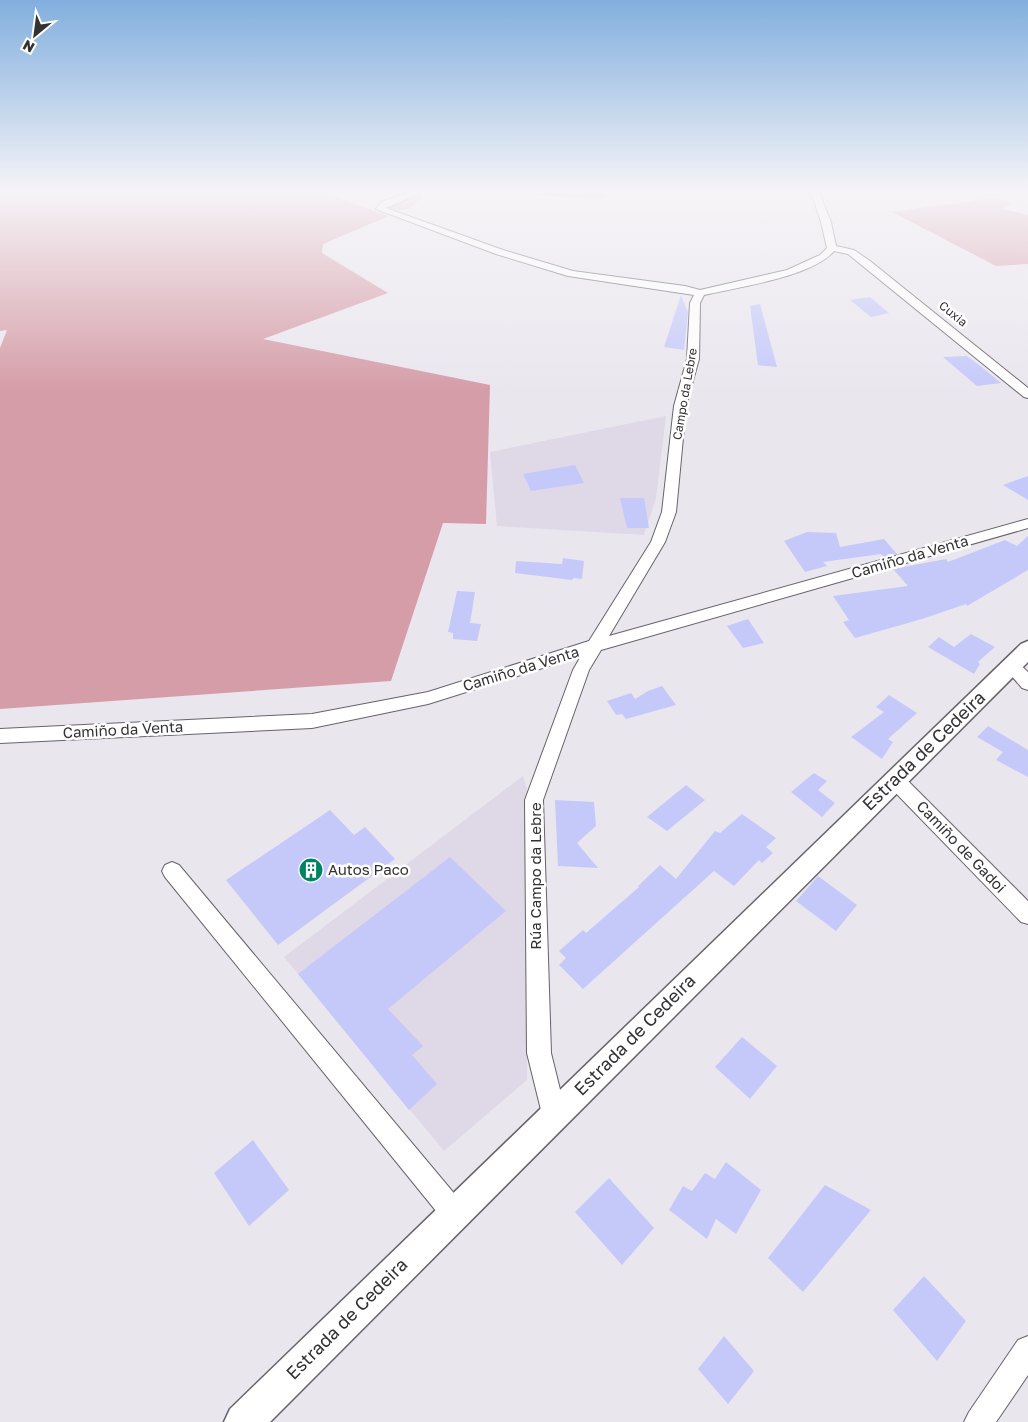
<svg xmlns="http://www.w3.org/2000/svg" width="1028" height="1422" font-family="'Golos Text',sans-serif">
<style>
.built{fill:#dfd8e6}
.forest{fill:#d59da8}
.building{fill:#c5c9fa}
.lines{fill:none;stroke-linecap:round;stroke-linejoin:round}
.minor-casing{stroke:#67636a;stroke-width:2}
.major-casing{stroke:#67636a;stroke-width:3}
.minor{fill:#fff;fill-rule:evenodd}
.major{fill:#fff;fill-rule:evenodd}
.labels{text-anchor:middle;stroke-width:5;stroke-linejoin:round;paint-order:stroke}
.far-street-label{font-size:12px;fill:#333134;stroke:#fff}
.street-label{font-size:15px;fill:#333134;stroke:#fff}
.poi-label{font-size:15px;fill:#333134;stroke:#fff;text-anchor:start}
.near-street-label{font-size:18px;fill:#333134;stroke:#fff}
</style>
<rect width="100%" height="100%" fill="#eae6ee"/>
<path class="built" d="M666 416 656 498 644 535 497 526 490 452Z
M523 776 527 789V1080L444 1151 284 957Z"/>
<path class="forest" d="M0 192H322L389 216 323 244 322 253 388 293 263 339 490 385 486 524 443 523 391 681 0 709V348L7 330 0 331Z
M531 192H611L601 199 528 195Z
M423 194C419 207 401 214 389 208V204L413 195Z
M994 198 1012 203 1003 209 1028 215V264L996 266 892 212Z"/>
<path class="building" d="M681 295 688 312 684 350 664 347Z
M870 297 889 313 871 317 850 300Z
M760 304 777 367 758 365 750 306Z
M967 356 983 368 1001 383 977 386 943 357Z
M575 465 584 483 531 491 523 474Z
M1028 476V500L1003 485Z
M620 498H644L649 528H627Z
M807 532 836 533 840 547 884 539 897 554 884 557 881 554 823 562 827 566 805 572 784 541Z
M1028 536V570L967 606 966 604 922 619 855 638 843 622 849 620 833 596 908 586 893 569 946 559 948 562 1005 540 1017 546Z
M563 558 584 561 582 579 574 578 572 580 515 573 516 561 562 564Z
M457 591 475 592 470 623 481 624 477 641 453 639V633L448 632Z
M748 619 764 643 743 648 727 626Z
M971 634 995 647 978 662 980 664 974 674 928 647 939 637 954 647Z
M662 686 676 705 626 719 622 714 616 715 607 701 631 693 635 699 648 691Z
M889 695 917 713 888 739 893 742 882 759 851 737 884 712 876 707Z
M988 726 1028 750V777L996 760 1003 752 977 737Z
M814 773 827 781 818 790 835 803 822 817 791 792Z
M686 785 705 800 667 831 647 817Z
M555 800 594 802 596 826 577 843 598 868 558 866Z
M330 810 354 835 365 827 395 859 278 945 226 880Z
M742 814 776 838 766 847 773 853 762 863 759 860 734 886 714 871 583 989 559 965 566 958 559 951 583 930 586 933 639 887 638 886 660 865 676 879 715 831 720 833Z
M450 857 506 911 388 1009 423 1046 412 1055 437 1084 409 1110 298 974Z
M818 876 857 905 836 931 796 901Z
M742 1037 777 1066 750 1099 715 1067Z
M253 1140 289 1190 249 1226 214 1173Z
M726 1162 761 1190 736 1234 716 1219 707 1239 669 1210 683 1186 692 1191 705 1173 715 1179Z
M609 1178 654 1228 622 1265 575 1212Z
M825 1185 871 1210 803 1292 768 1258Z
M924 1276 966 1321 937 1361 893 1310Z
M724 1336 754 1371 728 1404 698 1369Z"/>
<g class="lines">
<defs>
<path id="minor" d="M410 192H422L386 208 503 250 573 271 685 286 700 290 787 270 820 255 827 248 821 222 811 192H819L831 222 836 246 854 250 870 261 1028 388V398L1024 397 848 254 834 251C812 277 738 287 704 295L700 303 699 359 686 406 676 512 665 542 609 636 1028 519V528L601 650 589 670 543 800 551 1053 566 1114 563 1123 554 1126 545 1123 542 1114 527 1053 525 800 573 670 581 656 428 704 312 728 0 743V729L312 714 428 692 589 641 651 542 662 512 674 406 687 359 690 303 694 295 568 276 496 254 376 209 381 202Z
M1011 660 1017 662 1028 672V690L1022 688 1003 666 1005 662Z
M894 772 901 774 1028 901V924L1021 922 887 784 885 779 887 774Z
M172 862 179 865 463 1204 467 1213 463 1222 454 1226 445 1222 165 877 162 871 165 865Z
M1028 1336V1375L996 1422H964L969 1412 1018 1340Z"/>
<path id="major" d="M1028 641V662L270 1422H224L230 1409 1021 644Z"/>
</defs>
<use href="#minor" class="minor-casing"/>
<use href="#major" class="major-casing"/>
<use href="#minor" class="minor"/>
<use href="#major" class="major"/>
</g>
<linearGradient id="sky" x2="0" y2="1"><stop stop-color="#81afde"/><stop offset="0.49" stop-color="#f6f4f7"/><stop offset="1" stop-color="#f6f4f7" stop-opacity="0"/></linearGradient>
<rect width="1028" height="391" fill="url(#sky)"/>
<defs>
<symbol id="building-disc" viewBox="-11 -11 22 22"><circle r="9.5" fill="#008264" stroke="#fff"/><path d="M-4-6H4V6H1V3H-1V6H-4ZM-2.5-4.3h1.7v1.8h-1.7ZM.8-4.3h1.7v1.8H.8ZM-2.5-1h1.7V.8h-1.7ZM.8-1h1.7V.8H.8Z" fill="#fff"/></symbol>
</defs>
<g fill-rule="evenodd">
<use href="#building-disc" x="297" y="856" width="28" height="28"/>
</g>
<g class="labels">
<g class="far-street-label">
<text transform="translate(953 314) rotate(39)" y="4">Cuxia</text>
<text transform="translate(685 394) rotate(-80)" y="4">Campo da Lebre</text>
</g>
<g class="street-label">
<text transform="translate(910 557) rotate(-16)" y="5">Camiño da Venta</text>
<text transform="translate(521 669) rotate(-17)" y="5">Camiño da Venta</text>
<text transform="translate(123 730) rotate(-3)" y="5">Camiño da Venta</text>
<text transform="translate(961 847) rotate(46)" y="5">Camiño de Gadoi</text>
<text transform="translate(536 876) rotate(-90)" y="5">Rúa Campo da Lebre</text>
</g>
<g class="poi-label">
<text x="328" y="875">Autos Paco</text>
</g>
<g class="near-street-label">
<text transform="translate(924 751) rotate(-44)" y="6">Estrada de Cedeira</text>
<text transform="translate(635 1035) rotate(-45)" y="6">Estrada de Cedeira</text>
<text transform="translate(347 1319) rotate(-45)" y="6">Estrada de Cedeira</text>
</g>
</g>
<g transform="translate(35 35) rotate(209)" stroke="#ffffff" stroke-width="4" paint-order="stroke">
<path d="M0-4L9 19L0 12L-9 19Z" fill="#333134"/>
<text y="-8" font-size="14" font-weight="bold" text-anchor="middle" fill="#333134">N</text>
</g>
</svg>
